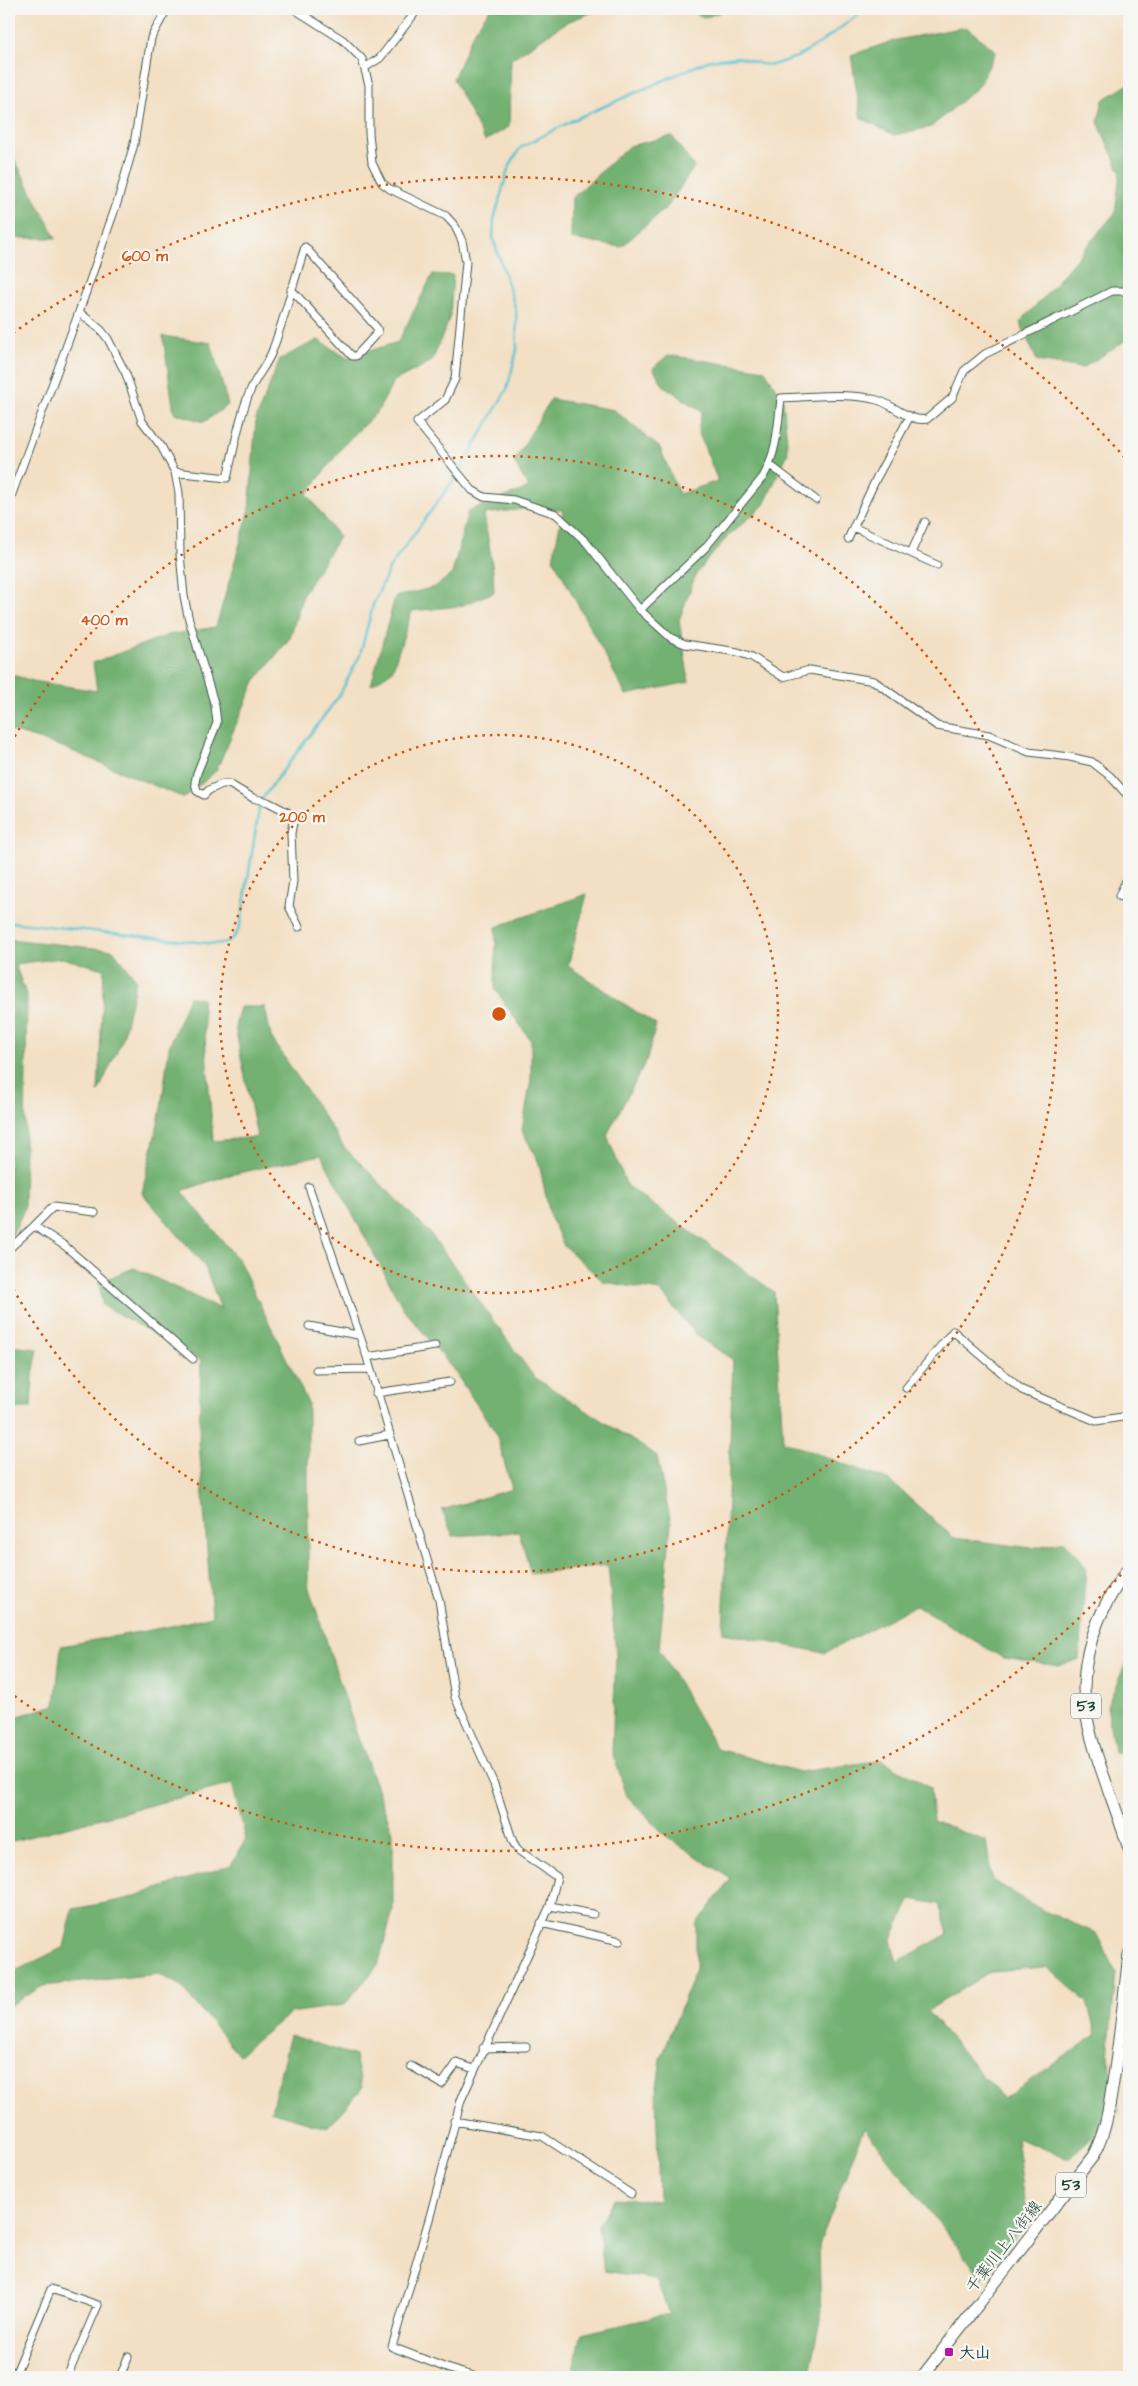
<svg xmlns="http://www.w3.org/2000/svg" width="1138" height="2386" font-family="'Architects Daughter','Klee One',sans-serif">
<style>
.forest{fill:#72b172;stroke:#487753;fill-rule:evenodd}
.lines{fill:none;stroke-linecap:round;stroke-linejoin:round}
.stream{stroke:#56c2cf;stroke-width:2.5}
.minor-casing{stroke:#3f5549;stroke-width:9}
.primary-casing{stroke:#3f5549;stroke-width:13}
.minor{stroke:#fff;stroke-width:7}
.primary{stroke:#fff;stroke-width:11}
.ring{fill:none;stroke:#d45610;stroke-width:2.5;stroke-dasharray:2.5 5}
.poi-dot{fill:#b5179e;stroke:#f6f6f2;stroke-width:2}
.labels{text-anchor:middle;stroke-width:4.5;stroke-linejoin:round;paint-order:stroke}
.shield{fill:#f6f6f2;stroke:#60746d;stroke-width:1}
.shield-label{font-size:15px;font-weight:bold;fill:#1f3d34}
.street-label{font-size:16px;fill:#1f3d34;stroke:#f6f6f2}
.poi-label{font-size:16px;font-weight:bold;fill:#1f3d34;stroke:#f6f6f2;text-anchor:start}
.centre{fill:#d45610;stroke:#f6f6f2;stroke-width:2.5}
.ring-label{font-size:15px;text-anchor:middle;font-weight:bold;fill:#d45610;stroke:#f6f6f2;stroke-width:4.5;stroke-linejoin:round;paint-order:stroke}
</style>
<rect width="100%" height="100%" fill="#f6f6f2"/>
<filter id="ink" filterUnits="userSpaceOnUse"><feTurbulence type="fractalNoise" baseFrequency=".02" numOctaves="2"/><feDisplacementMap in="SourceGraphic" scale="10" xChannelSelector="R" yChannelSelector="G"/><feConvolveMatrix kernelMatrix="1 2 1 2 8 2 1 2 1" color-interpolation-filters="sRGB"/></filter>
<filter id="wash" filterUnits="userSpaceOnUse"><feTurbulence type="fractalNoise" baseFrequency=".0096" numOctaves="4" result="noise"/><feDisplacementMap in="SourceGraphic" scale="20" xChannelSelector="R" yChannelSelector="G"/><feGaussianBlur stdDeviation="1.12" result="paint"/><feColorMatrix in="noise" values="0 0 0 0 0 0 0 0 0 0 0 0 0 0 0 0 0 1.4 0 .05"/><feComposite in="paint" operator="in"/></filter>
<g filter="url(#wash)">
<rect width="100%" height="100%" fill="#f3dfc3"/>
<path class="forest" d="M490 9H601L567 22 511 59 509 127 485 141 453 79 473 33Z
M688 9H729L704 18Z
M966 27 996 51 979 86 931 127 894 135 861 118 851 55 896 40Z
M1129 84V338L1083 368 1037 361 1020 322 1045 296 1115 213 1120 172 1098 122 1103 100Z
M672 136 694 167 668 206 621 247 571 239 572 198 629 146Z
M9 149 56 238H9Z
M433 274 453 275 450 317 432 361 394 381 378 411 344 445 307 494 339 537 303 594 290 638 255 681 216 771 184 798 60 746 9 730V674L33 681 97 691 93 663 168 635 216 627 249 512 256 419 280 359 318 340 347 358 398 342Z
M163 336 211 343 228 405 204 422 174 413Z
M668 355 765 370 783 400 788 453 764 505 727 537 696 574 679 620 689 682 626 695 553 558 563 510 523 509 484 514 493 571 494 592 461 606 412 611 392 671 371 685 395 597 435 587 452 574 468 511 529 488 514 462 551 399 614 410 660 448 679 494 718 481 698 431 702 412 663 385 653 368Z
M587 894 568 966 656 1025 647 1059 607 1135 627 1186 774 1292 783 1441 890 1481 954 1538 1032 1548 1065 1541 1086 1568 1079 1659 1059 1666 1003 1658 916 1605 825 1653 723 1633 733 1360 696 1335 660 1291 604 1282 564 1246 550 1216 539 1163 522 1130 531 1080V1041L495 989 496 927Z
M9 939 113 950 136 979 123 1038 98 1092 104 969 62 958 15 964 27 997 24 1209 9 1244Z
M189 997 202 998 213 1141 257 1137 235 1027 240 1007H265L271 1037 344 1147 430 1233 534 1377 657 1456 671 1524 659 1649 717 1749 800 1772 882 1760 930 1788 933 1821 986 1841 992 1880 1044 1911 1096 1933 1116 1973 1108 2056 1119 2112 1069 2158 1016 2138 1028 2221 982 2278 864 2128 819 2245 821 2321 809 2377H571L582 2334 669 2314 656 2279 604 2271 598 2225 615 2198 659 2201 656 2094 661 2058 696 1969V1924L731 1879 666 1836 627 1796 612 1751 616 1655 608 1565 531 1574 519 1532 453 1536 442 1510 512 1489 496 1433 450 1365 403 1308 321 1155 225 1176 182 1191 239 1261 308 1403V1585L355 1729 393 1832V1911L378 1965 344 2005 290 2013 239 2055 180 1985 158 1974 43 1986 9 2006V1974L64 1947 73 1909 126 1899 231 1865 246 1839 232 1784 9 1842V1719L55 1705 61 1646 167 1627 212 1616 199 1442 201 1360 102 1305 99 1282 134 1268 221 1309 204 1265 142 1193 161 1109 169 1047ZM911 1899 939 1904 948 1934 897 1962 891 1940ZM1047 1967 1087 2002 1096 2035 1003 2099 927 2011 991 1971Z
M9 1346 38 1349 33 1375 31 1408H9Z
M1129 1656V1753L1114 1752 1107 1706Z
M290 2035 355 2056 362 2088 327 2128 271 2111Z"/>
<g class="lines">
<path class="stream" d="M9 922 215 944C229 944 238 936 241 922L259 809 264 796 339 696 360 655 373 605 390 567 460 471 507 389 517 350 516 310 493 238 494 220 508 169 520 148 573 120 710 60 739 57 761 64 772 65 797 57 820 43 866 9"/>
</g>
</g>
<g filter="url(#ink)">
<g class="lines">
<defs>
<path id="minor" d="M294 9 343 40 362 59 369 85V133L372 163 382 183 390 189 446 216 455 226 462 241 466 262 455 379 445 400 417 422 472 490 484 497 514 500 556 514 586 542 640 610 671 638 685 644 738 652 752 657 783 677 810 670 874 681 937 726 989 735 1029 752 1070 757 1092 762 1110 776 1129 797
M366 67 380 58 418 9
M79 312 101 330 108 339 126 374 142 421 161 446 175 472 179 493 180 554 184 596 188 616 215 706 217 723 197 773 195 782 197 791 204 795 209 790 222 784H229L253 798 268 802 297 817 293 823 291 833 293 881 289 906 299 927
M770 465 816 500
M175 472 227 478C234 450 239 416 251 389 257 375 268 364 273 349 285 316 294 281 305 247L377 328 378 332 356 356H352L291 289
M9 502 79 312 118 200 134 144 151 38 167 9
M853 527 937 565
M848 539 876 479 910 416
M911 553 925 522
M640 610 705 548 763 477C777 453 778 425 781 398 813 397 846 392 877 400 893 404 910 423 927 419L952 398 964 371 985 354 1112 291H1129
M1129 874 1119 896 1129 900
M309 1187 367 1357 439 1600 455 1697 494 1784 513 1842 518 1850 557 1877 550 1906 461 2100 430 2216 392 2347 449 2369 477 2377
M94 1212 53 1207 34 1226 65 1246 193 1359
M9 1249 34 1226
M309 1326 358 1335
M367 1357 435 1346
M316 1370 370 1369
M906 1388 953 1331 1022 1390 1096 1421 1129 1416
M376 1393 450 1382
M359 1441 389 1435
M550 1906 593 1914
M541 1923 620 1941
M483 2048 526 2047
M1118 2054 1129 2061
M411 2066 442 2084 457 2063 474 2069
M454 2121 542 2136 631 2194
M14 2377 51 2289 98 2305 67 2377
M120 2377 128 2357"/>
<path id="primary" d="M1129 1568C1097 1610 1076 1664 1087 1718 1096 1763 1116 1806 1129 1849
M922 2377 1093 2156C1106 2132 1109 2108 1113 2082 1120 2039 1124 1997 1129 1954"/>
</defs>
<use href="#minor" class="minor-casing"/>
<use href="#primary" class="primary-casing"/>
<use href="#minor" class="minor"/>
<use href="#primary" class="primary"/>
</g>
</g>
<g class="ring">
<circle cx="499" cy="1014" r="279"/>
<path d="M11 743A558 558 0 1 1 11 1285"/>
<path d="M1126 1569A837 837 0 0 1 13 1695M13 333A837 837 0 0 1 1126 459"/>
</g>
<rect class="poi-dot" x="944" y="2347" width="10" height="10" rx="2.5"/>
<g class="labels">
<g class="shield">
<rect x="1071" y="1693.5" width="30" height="25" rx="4"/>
<rect x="1056" y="2172.5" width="30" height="25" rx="4"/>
</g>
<g class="shield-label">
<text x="1086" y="1711">53</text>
<text x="1071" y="2190">53</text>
</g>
<g class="street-label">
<text transform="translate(1003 2246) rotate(-52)" y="6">千葉川上八街線</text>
</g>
<g class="poi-label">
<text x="959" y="2358">大山</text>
</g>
</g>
<circle cx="499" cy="1014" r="8" class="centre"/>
<g class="ring-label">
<text x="145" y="261">600 m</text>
<text x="104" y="625">400 m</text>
<text x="302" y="822">200 m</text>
</g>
<rect width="1138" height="2386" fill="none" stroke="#f6f6f2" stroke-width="30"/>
</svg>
